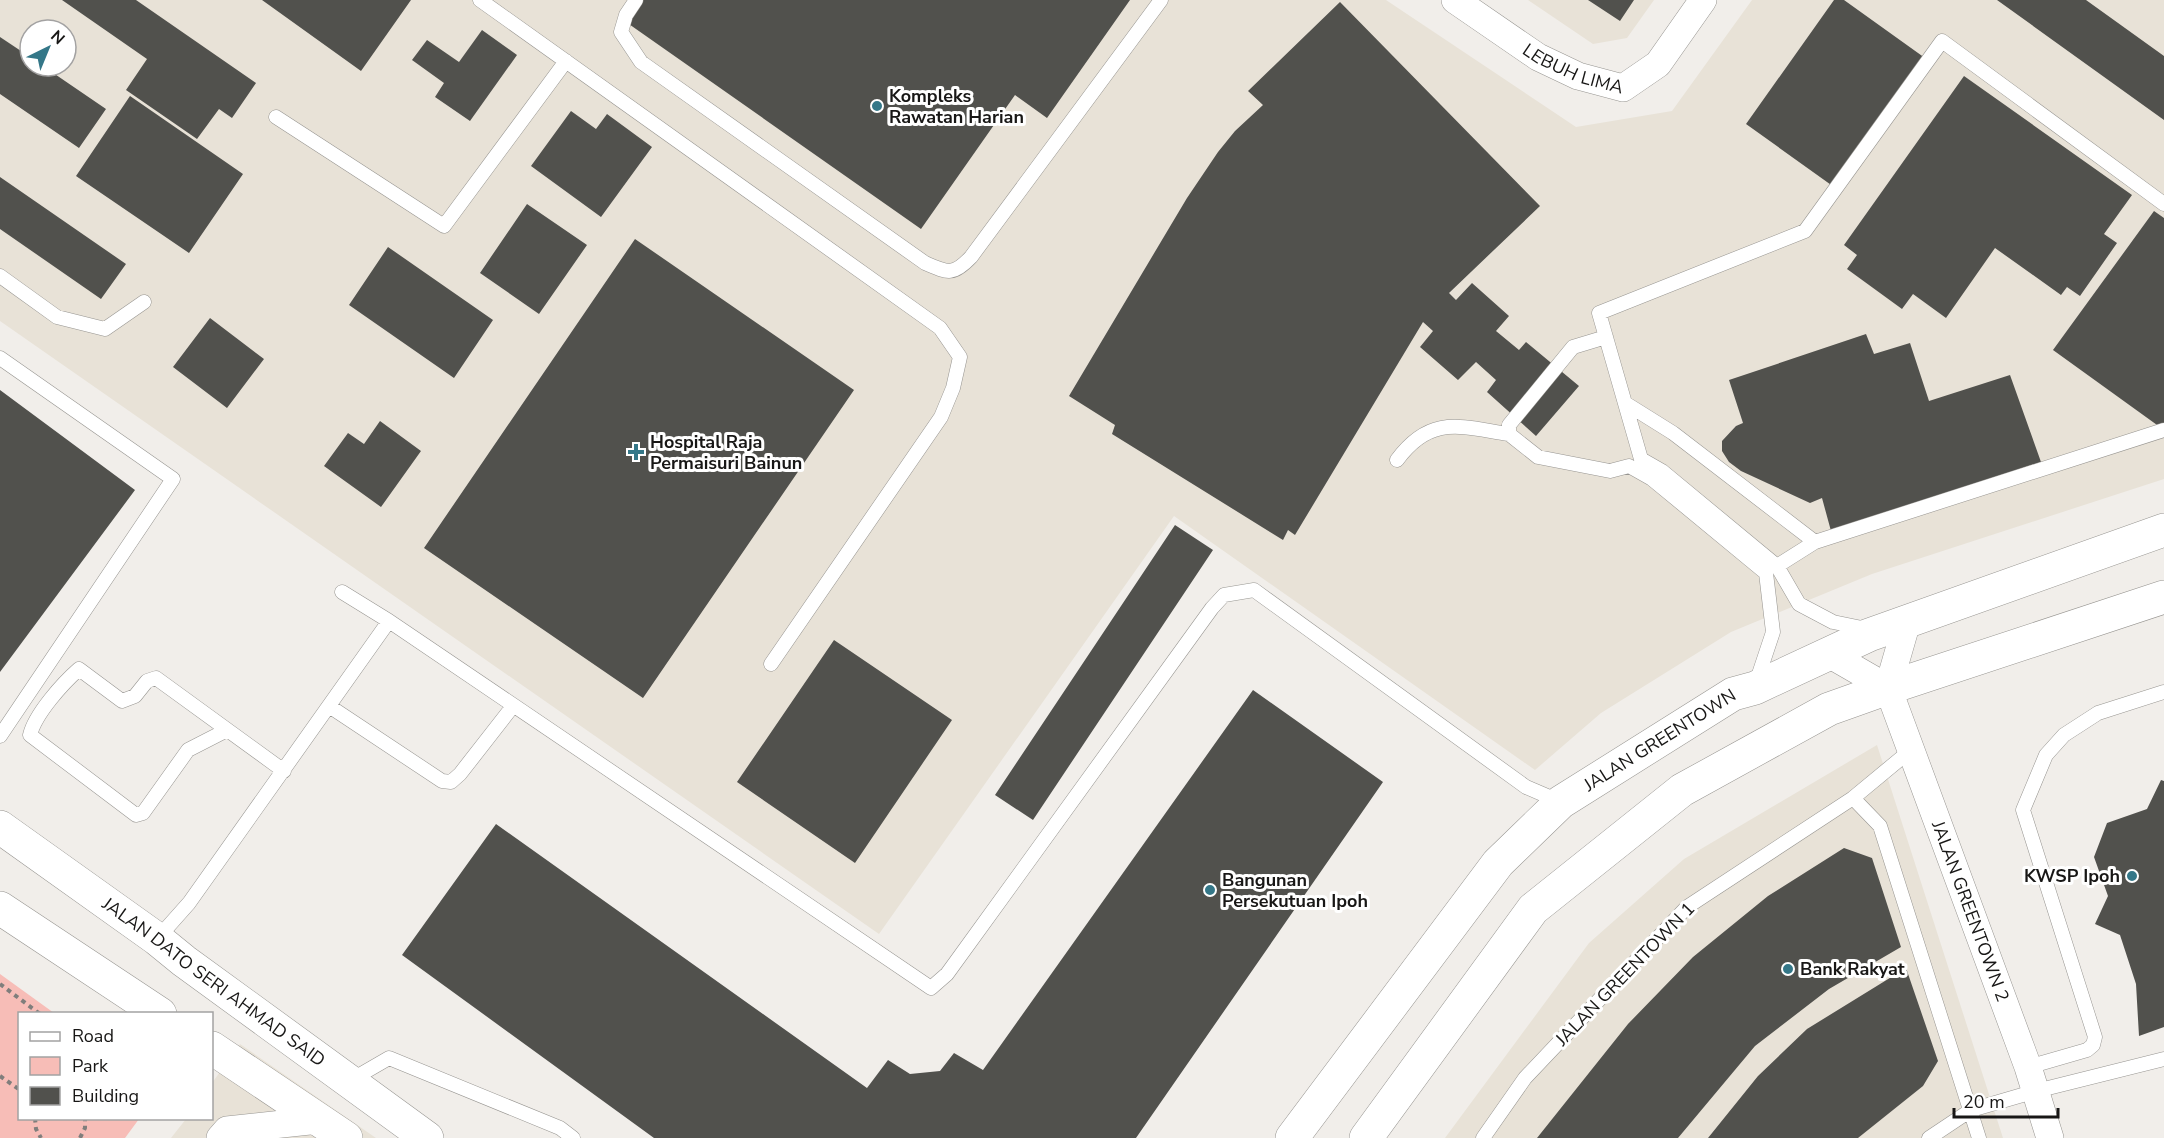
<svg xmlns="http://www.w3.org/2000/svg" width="2164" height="1138" font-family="'Nunito Sans',sans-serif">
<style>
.built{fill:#e8e2d7;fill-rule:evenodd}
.green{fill:#f7bdb7}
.building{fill:#51514d}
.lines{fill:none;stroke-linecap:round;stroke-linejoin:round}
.lane-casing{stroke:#979591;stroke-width:15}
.street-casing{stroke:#979591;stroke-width:28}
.secondary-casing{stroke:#979591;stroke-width:34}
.path{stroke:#807e7c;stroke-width:4;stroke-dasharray:4.5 4.5;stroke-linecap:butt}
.lane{stroke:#fff;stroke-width:14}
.street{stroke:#fff;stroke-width:27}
.secondary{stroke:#fff;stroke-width:33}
.poi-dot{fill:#347788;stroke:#fff;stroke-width:2}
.labels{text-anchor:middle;stroke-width:6;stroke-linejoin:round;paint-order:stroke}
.street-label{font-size:18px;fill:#181716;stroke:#fff}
.poi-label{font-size:18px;font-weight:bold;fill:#181716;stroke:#fff;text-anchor:start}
</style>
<rect width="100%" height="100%" fill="#f1eeea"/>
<path class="built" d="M0 0H1386L1576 127 1672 111 1752 0H2164V479L1872 574 1731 632 1601 713 1535 770 1174 516 879 934 0 321ZM30 30H66V66H30Z
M1528 0H1654L1627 38 1593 44Z
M1877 745 2003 1138H1445L1589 943 1684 859Z
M240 1044 376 1138H171L186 1119 212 1118V1083Z"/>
<path class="green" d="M0 974 54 1013 20 1014V1118L139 1119 125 1138H0Z"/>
<path class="building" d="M62 0H136L256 83 232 118 219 109 197 139 126 90 147 59Z
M262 0H411L361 71Z
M641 0H1130L1047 118 1015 95 921 229 626 22Z
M1588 0H1634L1620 21Z
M1834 0H1844L1925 58 1834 187 1746 124Z
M1997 0H2086L2164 56V120Z
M1340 2 1540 206 1449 293 1456 300 1472 283 1509 316 1496 331 1519 350 1526 342 1579 386 1536 436 1487 392 1496 380 1476 362 1458 380 1420 347 1433 331 1423 322 1295 535 1288 530 1283 540 1112 434 1115 425 1069 396 1187 198 1218 152 1235 131 1263 105 1248 91Z
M482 30 517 55 470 121 435 97 444 83 412 60 427 40 459 62Z
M0 37 30 57V66H43L106 109 79 148 0 94Z
M1964 76 2132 195 2104 234 2117 243 2080 296 2067 287 2061 295 1995 248 1946 318 1913 294 1902 309 1847 269 1857 255 1844 245Z
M130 96 243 174 189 253 76 176Z
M571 111 596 129 607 114 652 147 601 217 531 166Z
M0 177 126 264 101 299 0 229Z
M527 204 587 245 539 314 480 273Z
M2154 211 2164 218V430L2053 350Z
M635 239 854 390 643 698 424 548Z
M388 247 493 320 454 378 349 305Z
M210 318 264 359 227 408 173 367Z
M1866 334 1874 354 1910 343 1929 401 2010 375 2041 462 1831 531 1822 498 1810 503 1741 471 1729 462 1722 451V441L1736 426 1743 423 1729 380Z
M0 390 135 490 0 672Z
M380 421 421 451 381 507 324 466 348 433 364 444Z
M1175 525 1213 550 1033 820 995 795Z
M834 640 952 720 855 863 737 782Z
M1253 690 1383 782 1136 1138H654L402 955 496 824 867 1088 888 1060 910 1074 940 1071 954 1053 983 1070Z
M2161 780 2164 781V1027L2139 1036 2136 984 2120 935 2095 924 2108 896 2094 857 2107 823 2147 809Z
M1844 848 1872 858 1901 947 1829 989 1755 1046 1678 1138H1537L1628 1024 1693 957 1768 896Z
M1906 968 1938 1061 1923 1086 1858 1138H1708L1758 1076 1807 1029Z"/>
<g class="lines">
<defs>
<path id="lane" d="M480 0 940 328 960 357 953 388 941 417 771 664
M636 0 626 15 621 32 641 62 925 263C948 273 953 276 971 257L1161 0
M276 117 444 226 566 61
M0 276 57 317 105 329 144 302
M1606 337 1573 347 1509 425V434L1538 457 1610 471 1629 466 1652 479 1766 573 1773 632 1756 683
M0 358 173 479 0 736
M1625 403 1673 433 1815 542
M1397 460C1431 414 1461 427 1509 434
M1777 566 1815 542 2164 430
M342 592 389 621
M1867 629 1833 622 1799 604 1777 566 1662 471 1641 459 1599 313 1805 231 1942 41 2164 204
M329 706 442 781 451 782 460 774 513 706
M227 730 188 750 143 813 136 815 30 735C35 714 63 683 79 669L122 701 135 696 147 681 156 678 284 771
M1853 798 1880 826 1979 1138
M157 939 189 903 389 621 931 988 947 974 1212 608 1224 595 1254 590 1526 787 1561 802
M2028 1067 2087 1050 2093 1045 2095 1037 2023 810 2046 755 2064 735 2098 713 2164 692
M351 1080 389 1058 560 1128 573 1138
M1483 1138 1525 1078 1687 907 1853 798 1911 750
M1929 1138 1971 1110 2036 1091 2164 1059"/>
<g id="street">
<path id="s1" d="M1455 0 1538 57 1578 76 1623 88 1658 64 1703 0"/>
<path d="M1829 654 1888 688"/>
<path id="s2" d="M1888 688 2028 1067 2050 1138"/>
<path d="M1888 688 1907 622"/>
<path d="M220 1138 227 1130 319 1120"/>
</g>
<g id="secondary">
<path id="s3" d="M0 827 157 939 184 961 427 1138"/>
<path d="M0 908 160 1014"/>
<path d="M212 1048 346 1138"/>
<path id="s4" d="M1292 1138 1498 863 1561 802 1733 694 1755 688 1869 635 2164 530"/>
<path d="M1366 1138 1533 909 1682 790 1829 709 1888 688 2164 597"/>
</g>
</defs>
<use href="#lane" class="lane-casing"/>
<use href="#street" class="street-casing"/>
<use href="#secondary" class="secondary-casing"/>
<path class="path" d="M0 984 40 1014
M0 1076 20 1090
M35 1118 36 1129 41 1138
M80 1138 85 1128V1118"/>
<use href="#lane" class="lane"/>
<use href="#street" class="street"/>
<use href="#secondary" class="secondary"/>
</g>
<g class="poi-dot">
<circle cx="877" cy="106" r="6"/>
<path d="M633 443h6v6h6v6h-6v6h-6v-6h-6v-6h6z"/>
<circle cx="2132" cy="876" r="6"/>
<circle cx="1210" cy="890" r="6"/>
<circle cx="1788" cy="969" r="6"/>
</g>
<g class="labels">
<g class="street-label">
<text dy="6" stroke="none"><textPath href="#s1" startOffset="138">LEBUH LIMA</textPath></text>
<text dy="6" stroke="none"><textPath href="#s4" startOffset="548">JALAN GREENTOWN</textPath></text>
<text dy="6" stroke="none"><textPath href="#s2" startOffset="238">JALAN GREENTOWN 2</textPath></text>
<text transform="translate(1625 974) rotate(-46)" y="6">JALAN GREENTOWN 1</text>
<text dy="6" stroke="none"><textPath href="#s3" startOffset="264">JALAN DATO SERI AHMAD SAID</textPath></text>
</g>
<g class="poi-label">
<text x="889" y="102">Kompleks<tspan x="889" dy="21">Rawatan Harian</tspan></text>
<text x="650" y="448">Hospital Raja<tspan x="650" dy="21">Permaisuri Bainun</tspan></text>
<text x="2120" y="882" text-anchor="end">KWSP Ipoh</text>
<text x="1222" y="886">Bangunan<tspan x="1222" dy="21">Persekutuan Ipoh</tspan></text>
<text x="1800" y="975">Bank Rakyat</text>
</g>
</g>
<rect x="18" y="1012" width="195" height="108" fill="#ffffff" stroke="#a3a2a2" stroke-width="1.5"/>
<rect x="30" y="1032" width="30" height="9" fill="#ffffff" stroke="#a3a2a2" stroke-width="1.5"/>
<text x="72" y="1042" font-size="18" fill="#181716">Road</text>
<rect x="30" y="1057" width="30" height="18" fill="#f7bdb7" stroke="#a3a2a2" stroke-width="1.5"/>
<text x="72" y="1072" font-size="18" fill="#181716">Park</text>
<rect x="30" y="1087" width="30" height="18" fill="#51514d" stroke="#a3a2a2" stroke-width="1.5"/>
<text x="72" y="1102" font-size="18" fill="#181716">Building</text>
<g transform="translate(48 48) rotate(43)"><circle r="28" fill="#ffffff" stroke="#a3a2a2" stroke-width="1.5"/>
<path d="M0-4.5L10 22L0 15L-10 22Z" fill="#347788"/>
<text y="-9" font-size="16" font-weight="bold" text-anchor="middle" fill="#181716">N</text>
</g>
<path d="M1954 1108v9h104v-9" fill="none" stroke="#181716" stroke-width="3"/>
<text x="1963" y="1108" font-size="18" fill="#181716" stroke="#ffffff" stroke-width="4.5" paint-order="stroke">20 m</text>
</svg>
